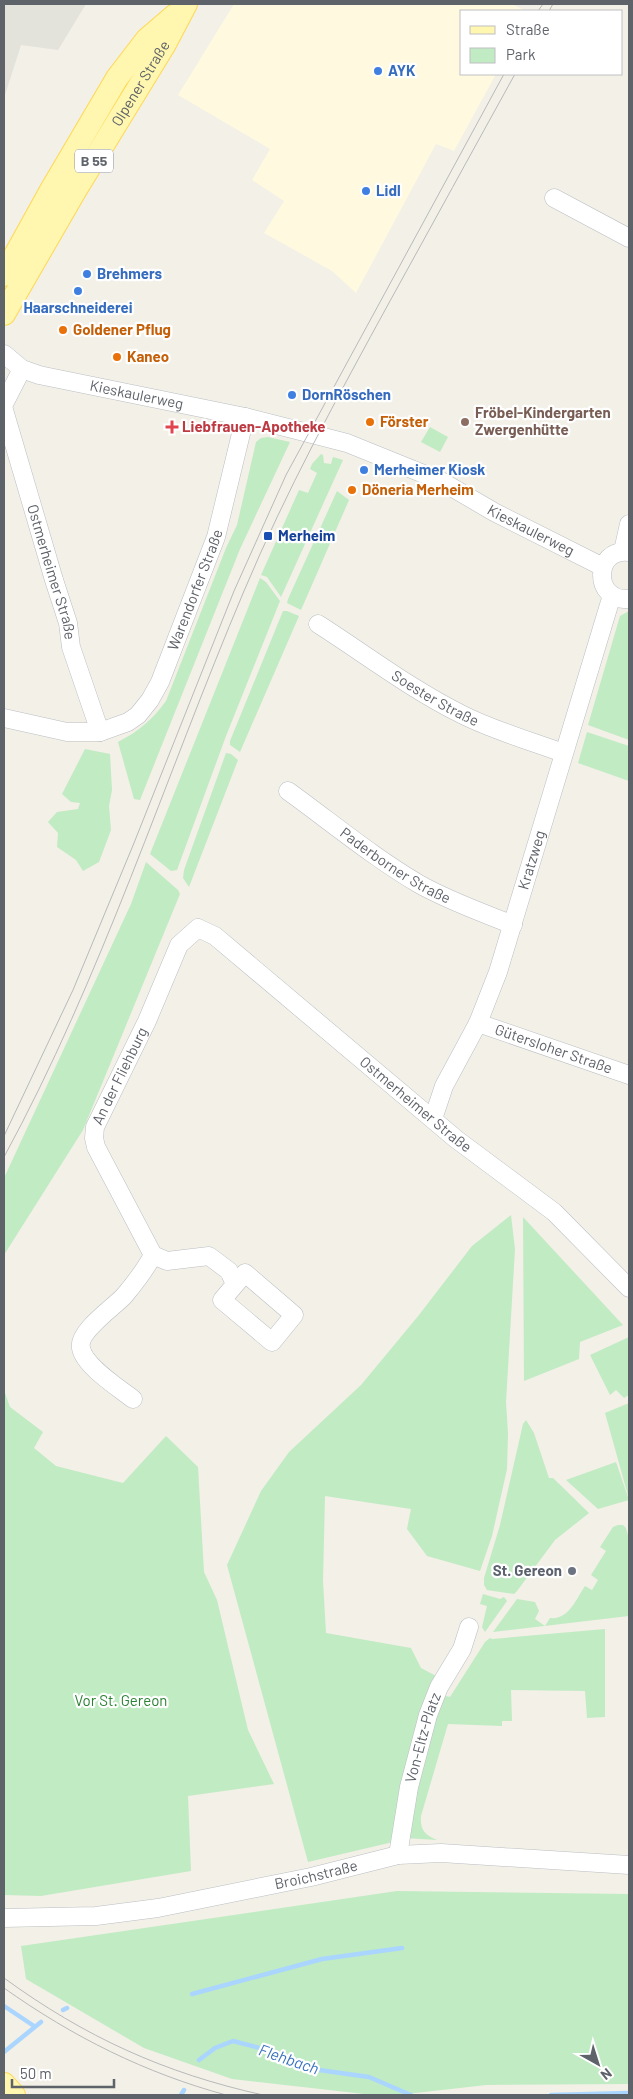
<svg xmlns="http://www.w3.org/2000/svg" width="633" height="2099" font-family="Barlow,sans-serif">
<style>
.commercial{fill:#fff9df}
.industrial{fill:#e3e2db}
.green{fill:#c1ebc3}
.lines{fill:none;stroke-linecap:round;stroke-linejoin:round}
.stream{stroke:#aad5ff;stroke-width:4.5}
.minor-casing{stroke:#bbbec3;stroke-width:19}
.major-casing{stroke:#ffd853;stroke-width:24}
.minor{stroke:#fff;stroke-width:18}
.major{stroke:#fff6af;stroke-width:22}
.tram{stroke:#b8b9ba;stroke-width:1}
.shop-dot{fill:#3f7fe0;stroke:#fff;stroke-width:2}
.food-dot{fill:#e8710a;stroke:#fff;stroke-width:2}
.education-dot{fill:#8d6e63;stroke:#fff;stroke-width:2}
.health-dot{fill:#e0444e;stroke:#fff;stroke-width:2}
.transit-dot{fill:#1a4fb4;stroke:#fff;stroke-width:2}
.worship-dot{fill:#6b7280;stroke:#fff;stroke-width:2}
.labels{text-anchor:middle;stroke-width:4.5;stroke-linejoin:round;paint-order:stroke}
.shield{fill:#fff;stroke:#8e9196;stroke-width:1}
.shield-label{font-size:14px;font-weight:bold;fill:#5e6269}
.shop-label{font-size:15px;font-weight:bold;fill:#366cbe;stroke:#fff;text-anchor:start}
.street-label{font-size:15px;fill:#5e6269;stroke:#fff}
.food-label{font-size:15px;font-weight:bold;fill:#c56008;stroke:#fff;text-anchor:start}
.education-label{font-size:15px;font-weight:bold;fill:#785e54;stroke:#fff;text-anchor:start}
.health-label{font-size:15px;font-weight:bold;fill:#be3a42;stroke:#fff;text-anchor:start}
.transit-label{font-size:15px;font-weight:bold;fill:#164399;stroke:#fff;text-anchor:start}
.worship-label{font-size:15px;font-weight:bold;fill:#5b616d;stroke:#fff;text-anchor:end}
.park-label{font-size:15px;fill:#2b8234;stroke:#fff}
.water-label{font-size:16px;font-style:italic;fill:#3a73be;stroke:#fff}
</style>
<rect width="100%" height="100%" fill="#f2f0e7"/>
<path class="commercial" d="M234 4H295L298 5 299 4H512L526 11H462V74H496L454 151 436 144 356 293 332 271 264 233 284 201 252 180 270 149 178 95Z"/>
<path class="industrial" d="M4 4H86L58 50 21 45 4 98Z"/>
<path class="green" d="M430 427 448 437 440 452 421 442Z
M268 437 290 442 240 549 140 800 134 799 118 742C139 731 152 720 166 701L226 548 237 525 256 442 261 438Z
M321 454 323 455 324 463 331 464 333 457 343 460 281 597 267 577 261 575 299 490 308 493 317 473 310 469 312 464Z
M337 491 349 500 301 610 287 603 288 599Z
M260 578 266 582 280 601 226 736 177 870 171 871 150 854Z
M283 611H287L299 616 240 752 230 745V741Z
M629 611V740L588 725 620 616Z
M587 732 629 746V781L578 763Z
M85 749 110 754 112 790 109 806 111 830 99 862 83 871 76 860 57 847 58 833 48 822 57 812 78 809 80 803 71 802 62 794Z
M226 753 231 754 238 760 189 887 183 878 184 870Z
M146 862 178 890 180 894 83 1130 4 1255V1178L131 904Z
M511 1215 515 1249 506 1402 508 1434 507 1469 492 1536 480 1571 427 1556 407 1529 411 1509 325 1496 323 1581 326 1633 411 1648 421 1668 440 1678 393 1842 308 1862 227 1565 261 1491 289 1452 361 1385 419 1315 472 1246Z
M523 1217 623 1325 580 1342 579 1359 524 1381Z
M629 1337V1395L624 1398 616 1390 610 1395 590 1355Z
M4 1390 10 1407 43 1432 34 1448 56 1466 123 1483 166 1436 198 1467 204 1572 217 1600 248 1730 274 1784 188 1796 191 1871 41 1896 4 1895Z
M629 1403V1499L605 1413Z
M526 1420 534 1433 549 1478H553L589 1513 555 1540 517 1591 514 1594 487 1590 484 1585V1578L500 1525 523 1424Z
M616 1462 629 1500 598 1509 566 1480Z
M618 1525H623L626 1528 629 1539V1616L493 1632 517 1599 535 1602 539 1611 535 1619 545 1626 550 1618C569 1620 576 1599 585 1586L592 1590 598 1580 591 1575 606 1551 600 1547 613 1527Z
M483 1594 500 1599 504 1597 507 1601 485 1632 482 1627 487 1606 480 1604Z
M605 1629V1717L587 1718 585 1691 511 1690 512 1721H502V1726L448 1724 421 1816C420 1829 424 1835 437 1840L405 1838 441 1695 450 1697 485 1642 490 1638 492 1639Z
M397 1891 629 1894V2084L486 2085 398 2095H373L232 2079 144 2048 26 1979 21 1946Z"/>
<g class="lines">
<path class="stream" d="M192 1994 322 1959 402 1948
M4 2006 34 2026
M63 2010 67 2008
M4 2052 41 2022
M199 2060 215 2048 233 2041 275 2052 319 2070 369 2077 411 2095
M181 2095 184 2090
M551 2095 629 2093"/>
<defs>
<g id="minor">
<path d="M554 198 629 238"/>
<path id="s1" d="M4 354 22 369 39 375 245 417 347 443 441 481 494 512 603 567"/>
<path d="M4 404 22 369"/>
<path id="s2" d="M4 410 54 580 68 623 71 647 100 732"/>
<path d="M623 551 629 524"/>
<path d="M629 552C593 548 593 602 629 599"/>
<path id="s3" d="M318 624C365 654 412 690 463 715 495 731 530 741 563 753"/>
<path id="s4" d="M4 718 67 732H100L128 722 138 715 150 700 160 682 216 537 245 417"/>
<path id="s5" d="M288 791C331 822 373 857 419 884 449 901 481 912 513 925"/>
<path id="s6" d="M478 1023 629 1075"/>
<path id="s7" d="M433 1119 444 1086 478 1023 498 972 612 595"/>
<path d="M245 1273 294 1315 272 1342 222 1300Z"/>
<path id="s8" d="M235 1284 229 1271 209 1256 167 1261 153 1255 96 1147 94 1138 95 1127 147 1021 179 945 198 928 215 936 456 1139 554 1212 629 1288"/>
<path d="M133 1399C119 1388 84 1366 81 1348 77 1332 114 1307 124 1296 135 1283 145 1270 153 1255"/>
<path id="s9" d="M398 1855 409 1787 428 1715 439 1687 462 1649 469 1627"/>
<path id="s10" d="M4 1918 96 1916 158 1908 311 1877 398 1855 441 1853 629 1865"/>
</g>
<g id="major">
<path d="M4 275 51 190 117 78 147 39 175 15"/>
<path id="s11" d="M4 314 75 191 165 44 186 4"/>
<path d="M4 2084 14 2095"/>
</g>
</defs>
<use href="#minor" class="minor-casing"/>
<use href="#major" class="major-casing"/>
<use href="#minor" class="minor"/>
<use href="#major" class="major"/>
<path class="tram" d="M538 11 543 4
M549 11 553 4
M4 1136 73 990 134 843 234 591 286 475 504 74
M4 1157C102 977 164 780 244 591 286 491 338 396 390 301 432 225 473 150 515 74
M4 1978C85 2037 164 2073 263 2095
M4 1988C73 2037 145 2073 226 2095"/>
</g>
<g class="shop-dot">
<circle cx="378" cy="71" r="5"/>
<circle cx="366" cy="191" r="5"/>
<circle cx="87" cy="274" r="5"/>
<circle cx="78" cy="291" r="5"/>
<circle cx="292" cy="395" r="5"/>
<circle cx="364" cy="470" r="5"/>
</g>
<g class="food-dot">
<circle cx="63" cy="330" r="5"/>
<circle cx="117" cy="357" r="5"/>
<circle cx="370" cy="422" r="5"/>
<circle cx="352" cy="490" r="5"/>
</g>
<circle class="education-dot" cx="465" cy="422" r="5"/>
<path class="health-dot" d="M169.5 419.5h5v5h5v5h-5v5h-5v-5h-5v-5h5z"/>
<rect class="transit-dot" x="263" y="531" width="10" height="10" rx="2.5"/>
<circle class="worship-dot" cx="572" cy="1571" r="5"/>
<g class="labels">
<rect class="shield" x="75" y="149.5" width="38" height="23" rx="4"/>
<g class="shield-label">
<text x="94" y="166">B 55</text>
</g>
<g class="shop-label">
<text x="388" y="76">AYK</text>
<text x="376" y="196">Lidl</text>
<text x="97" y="279">Brehmers</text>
<text x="78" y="313" text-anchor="middle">Haarschneiderei</text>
<text x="302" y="400">DornRöschen</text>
<text x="374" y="475">Merheimer Kiosk</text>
</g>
<g class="street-label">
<text dy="5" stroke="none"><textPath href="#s11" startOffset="268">Olpener Straße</textPath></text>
<text dy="5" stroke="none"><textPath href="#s1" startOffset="141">Kieskaulerweg</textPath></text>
<text dy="5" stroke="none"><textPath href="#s1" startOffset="561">Kieskaulerweg</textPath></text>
<text dy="5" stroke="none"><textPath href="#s2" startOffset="169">Ostmerheimer Straße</textPath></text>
<text dy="5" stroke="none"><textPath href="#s4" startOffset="278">Warendorfer Straße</textPath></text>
<text dy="5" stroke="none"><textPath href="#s3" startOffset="139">Soester Straße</textPath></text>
<text dy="5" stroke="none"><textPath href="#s7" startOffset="278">Kratzweg</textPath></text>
<text dy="5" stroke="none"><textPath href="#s5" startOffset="131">Paderborner Straße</textPath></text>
<text dy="5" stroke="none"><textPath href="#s6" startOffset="80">Gütersloher Straße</textPath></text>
<text dy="5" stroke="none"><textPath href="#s8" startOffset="296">An der Fliehburg</textPath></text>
<text dy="5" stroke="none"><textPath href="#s8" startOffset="746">Ostmerheimer Straße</textPath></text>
<text dy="5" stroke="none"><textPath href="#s9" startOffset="120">Von-Eltz-Platz</textPath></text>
<text dy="5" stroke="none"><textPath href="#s10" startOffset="316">Broichstraße</textPath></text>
</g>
<g class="food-label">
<text x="73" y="335">Goldener Pflug</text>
<text x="127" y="362">Kaneo</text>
<text x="380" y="427">Förster</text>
<text x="362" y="495">Döneria Merheim</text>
</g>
<g class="education-label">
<text x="475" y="418">Fröbel-Kindergarten<tspan x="475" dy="17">Zwergenhütte</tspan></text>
</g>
<g class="health-label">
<text x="182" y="432">Liebfrauen-Apotheke</text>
</g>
<g class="transit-label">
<text x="278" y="541">Merheim</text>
</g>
<g class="worship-label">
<text x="562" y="1576">St. Gereon</text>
</g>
<g class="park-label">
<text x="121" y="1706">Vor St. Gereon</text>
</g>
<g class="water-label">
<text transform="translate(289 2059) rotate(19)" y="6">Flehbach</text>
</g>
</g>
<rect width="633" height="2099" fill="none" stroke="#5e6269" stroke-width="10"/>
<rect x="460" y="10" width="162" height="65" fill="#ffffff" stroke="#bfc0c3"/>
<rect x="470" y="26" width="25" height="8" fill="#fff6af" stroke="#bfc0c3"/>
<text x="506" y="35" font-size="15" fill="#5e6269">Straße</text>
<rect x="470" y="48" width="25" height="15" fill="#c1ebc3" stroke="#bfc0c3"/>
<text x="506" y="60" font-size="15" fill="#5e6269">Park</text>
<g transform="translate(598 2064) rotate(141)" stroke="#ffffff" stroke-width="4" paint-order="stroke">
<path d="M0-4L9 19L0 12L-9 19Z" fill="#5e6269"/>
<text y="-8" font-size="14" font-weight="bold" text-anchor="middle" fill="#5e6269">N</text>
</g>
<path d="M12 2079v8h102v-8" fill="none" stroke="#5e6269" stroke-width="2.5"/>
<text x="20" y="2079" font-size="15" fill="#5e6269" stroke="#ffffff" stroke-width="4" paint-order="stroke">50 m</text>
</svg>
